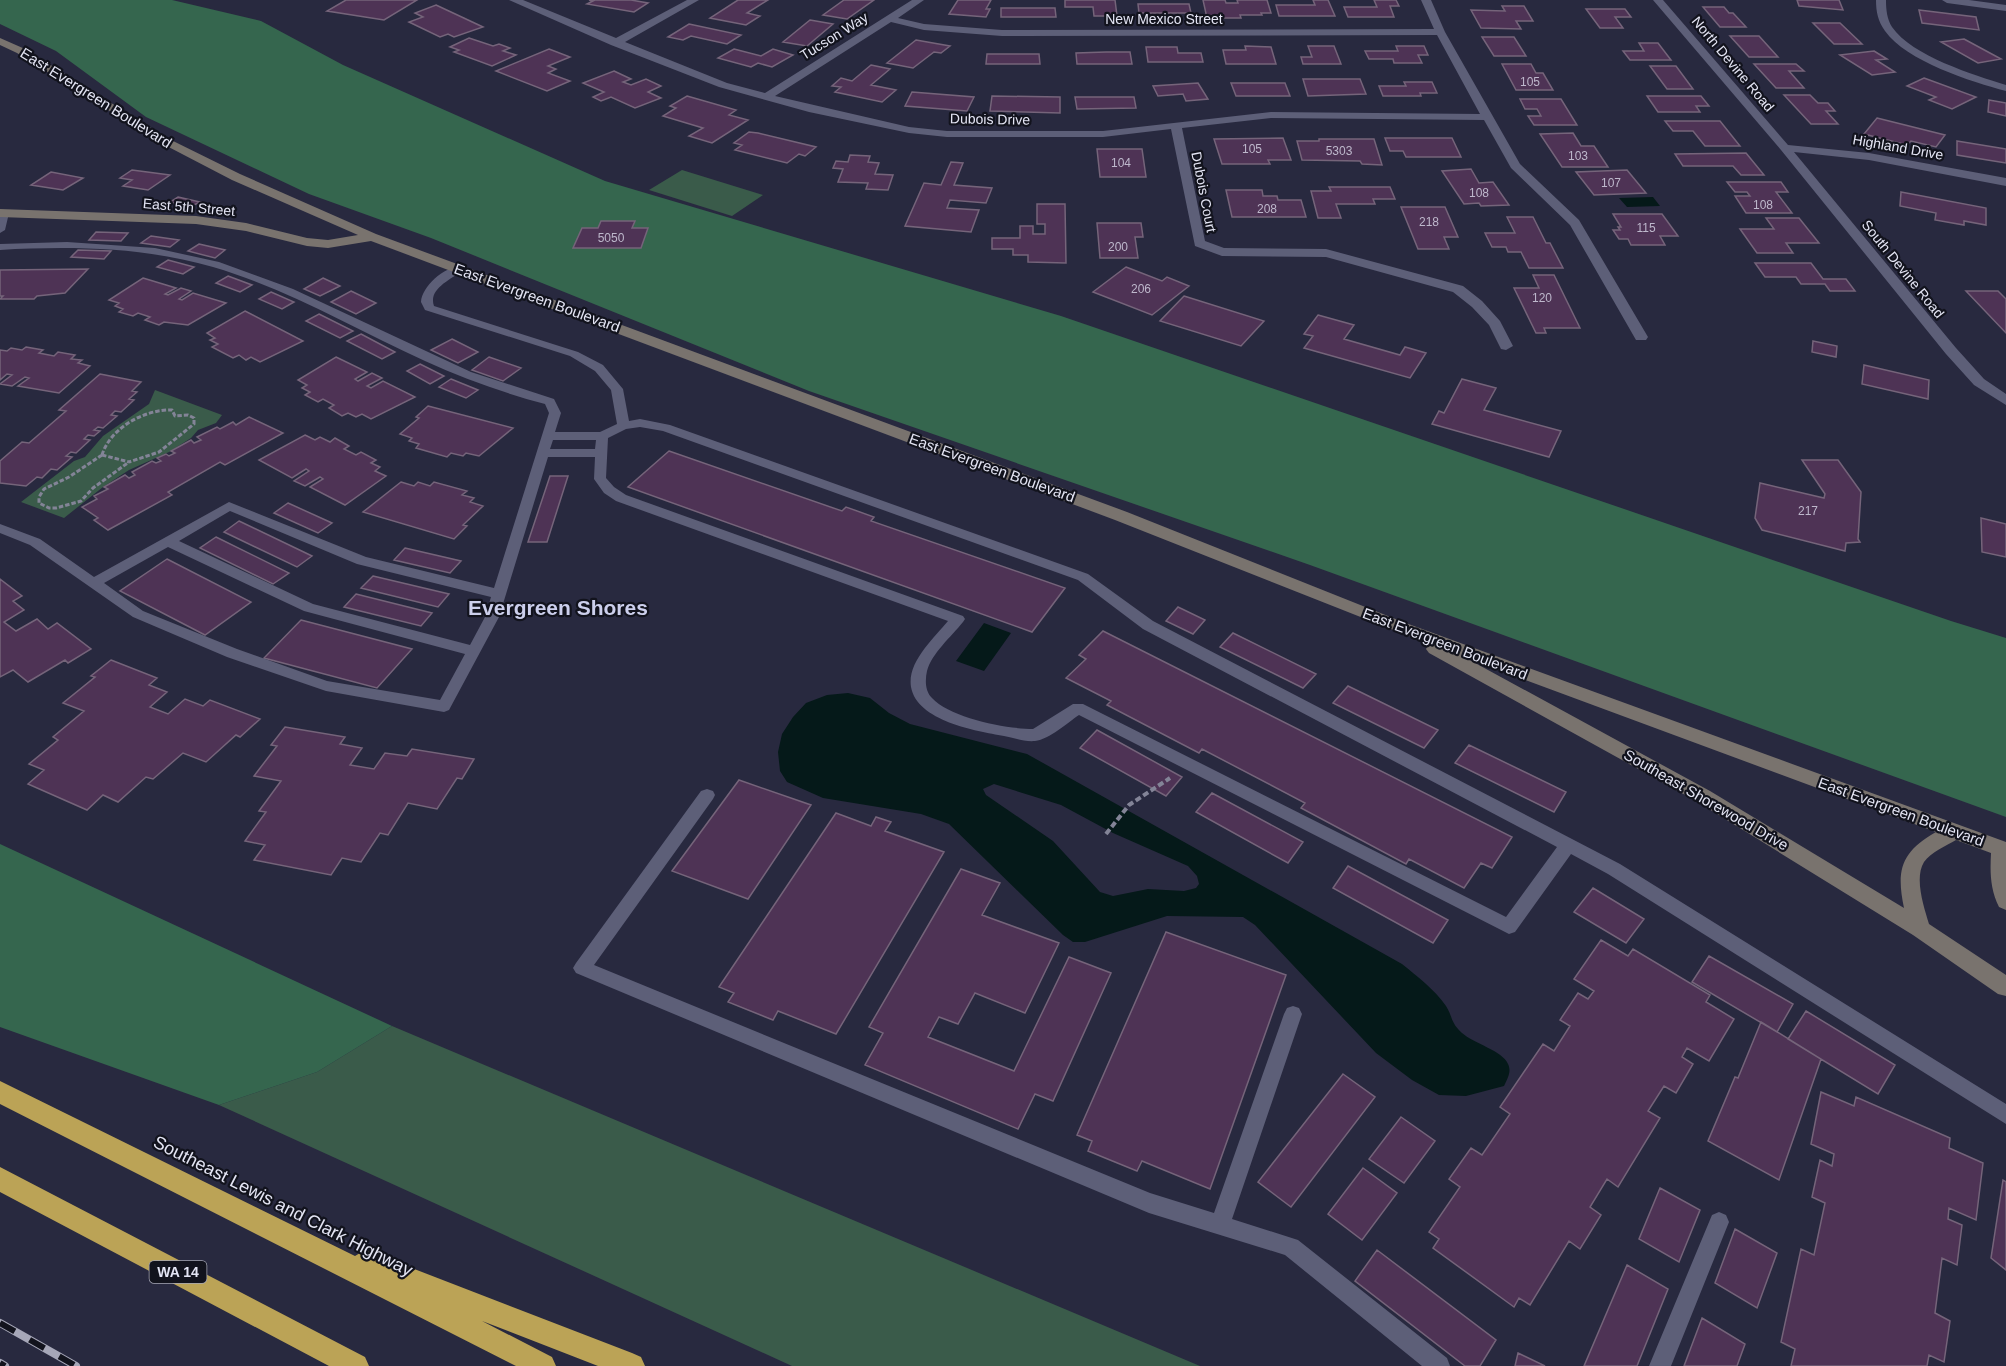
<svg xmlns="http://www.w3.org/2000/svg" width="2006" height="1366" font-family="Helvetica,sans-serif">
<style>
.green{fill:#3a5b4a}
.forest{fill:#35664e}
.water{fill:#051919;fill-rule:evenodd}
.building{fill:#4e3355;stroke:#75647a;stroke-width:1.5}
.lines{fill:none;stroke-linecap:round;stroke-linejoin:round}
.path-far1{stroke:#838497;stroke-width:3;stroke-dasharray:4.5 2;stroke-linecap:butt}
.path{stroke:#838497;stroke-width:4;stroke-dasharray:6 3;stroke-linecap:butt}
.lane{fill:#5d5f78;fill-rule:evenodd}
.street{fill:#5d5f78;fill-rule:evenodd}
.secondary{fill:#79736e;fill-rule:evenodd}
.highway{fill:#bba356;fill-rule:evenodd}
.rail-casing{stroke:#a6a7b8;stroke-width:8}
.rail{stroke:#12131d;stroke-width:6;stroke-dasharray:17;stroke-linecap:butt}
.labels{text-anchor:middle;stroke-width:4.5;stroke-linejoin:round;paint-order:stroke}
.number-label{font-size:12px;fill:#beb8cc}
.far-street-label{font-size:14px;fill:#e4e5f4;stroke:#12131d}
.shield{fill:#12131d;stroke:#a5a6b4;stroke-width:1.5}
.shield-label{font-size:14px;font-weight:bold;fill:#e4e5f4}
.street-label{font-size:15px;fill:#e4e5f4;stroke:#12131d}
.near-street-label{font-size:18px;fill:#e4e5f4;stroke:#12131d}
.district-label{font-size:21px;font-weight:bold;fill:#cccfec;stroke:#12131d}
</style>
<rect width="100%" height="100%" fill="#28293f"/>
<path class="green" d="M682 170 763 195 732 216 649 190Z
M155 390 222 415 216 423 198 430 191 438 169 452 129 470 103 487 64 518 21 502 74 461 85 457 103 436 149 404Z
M392 1026 1200 1366H792L219 1105 317 1072Z"/>
<path class="forest" d="M0 0H172L261 21 343 65 605 181 1061 316 1951 621 2006 638V817L1310 565 809 391 431 238 309 194 146 117 56 51 0 24Z
M0 844 392 1026 317 1072 219 1105 0 1027Z"/>
<path class="water" d="M1653 197 1660 206 1627 207 1619 198Z
M984 623 1011 633 984 671 956 661Z
M848 693 870 698 889 713 910 724 1027 754 1402 964C1418 977 1434 989 1446 1006 1453 1017 1450 1022 1462 1033 1473 1043 1503 1051 1508 1064 1512 1072 1507 1079 1504 1086L1466 1096 1439 1095 1412 1080 1376 1053 1255 925 1243 917 1167 916 1085 942H1073L1063 935 949 824 921 814 823 798 787 782 780 771 778 752 782 734 793 717 806 703 827 695ZM994 784 1061 805 1113 833 1188 866 1197 876 1199 884 1196 888 1184 891 1148 889 1113 896 1100 892 1053 841 986 795 983 789Z"/>
<path class="building" d="M346 0H417L384 20 327 11Z
M589 0H631L648 3 634 12 587 4 593 1Z
M738 0H768L747 13 760 16 746 25 710 18Z
M844 0H874L847 19 823 15Z
M958 0H991L986 9H990L986 17 949 14Z
M1065 0H1115L1117 16H1094L1093 7H1065Z
M1203 0H1225L1226 3H1238L1237 0H1267L1271 13H1261L1262 15H1240L1241 18H1207Z
M1313 0H1328L1335 16H1279L1276 5H1315Z
M1374 0H1396L1399 6H1390L1394 17H1348L1344 7H1377Z
M1797 0H1839L1843 10 1799 6Z
M1138 4H1189L1191 13H1139Z
M436 5 483 27 454 37 448 34 440 37 409 22 423 17 415 13Z
M1502 6H1524L1533 21H1516L1521 29 1481 28 1471 10 1505 11Z
M1703 7H1724L1729 13H1733L1746 27H1720Z
M1001 8H1055L1056 17H1001Z
M1586 9H1625L1631 17H1615L1623 28H1600Z
M1919 10 1976 17 1979 30 1922 23Z
M810 20 833 24 807 46 783 42Z
M1813 23H1840L1862 44H1834Z
M689 24 741 35 727 44 691 36 683 40 668 37Z
M1730 36H1759L1778 57H1749Z
M1482 37H1514L1526 56H1494Z
M469 38 493 46 499 44 510 48 503 51 516 55 492 66 454 52 459 50 450 47Z
M1964 39 2001 59 1978 63 1941 42Z
M916 40 950 46 941 53 934 52 913 68 887 63Z
M1639 43H1658L1671 60H1630L1623 51H1644Z
M1245 46 1271 47 1276 64H1226L1223 50H1246Z
M1308 46H1334L1341 64H1303L1301 57H1312Z
M1396 46H1424L1428 55H1418L1422 63H1394L1393 59H1369L1365 51H1398Z
M1146 47H1177L1178 53H1201L1203 62H1148Z
M549 49 570 57 548 66 556 69 548 73 570 81 547 91 496 71Z
M734 49 761 56 773 49 793 55 772 67 758 63 751 67 718 58Z
M1874 51 1887 59 1876 60 1895 72 1872 75 1840 55Z
M1106 52H1130L1132 64H1077L1076 53Z
M987 54H1039L1040 64H986Z
M1502 64H1531L1536 73H1543L1553 90H1516Z
M1754 64H1796L1804 71H1789L1804 88H1776Z
M871 65 890 69 871 85 896 90 882 102 835 92 841 87 832 86 841 78 852 81Z
M1650 66H1676L1693 89H1667Z
M614 71 631 79 623 82 631 85 646 79 661 86 648 92 661 98 635 108 611 97 601 101 593 97 604 92 583 83Z
M1924 78 1976 97 1952 109 1929 100 1936 97 1907 86Z
M1303 79H1360L1366 94 1308 96Z
M1404 82H1432L1437 93H1420L1421 96H1383L1379 86H1406Z
M1198 83 1208 99 1186 101 1183 94 1158 96 1153 86Z
M1231 83H1285L1290 96H1236Z
M912 92 974 97 967 111 905 106Z
M1784 95H1810L1818 103H1828L1835 111H1826L1838 124H1811Z
M687 96 736 110 729 115 748 120 712 143 689 136 703 128 663 116 676 108 670 106Z
M992 96 1060 97V113L990 111Z
M1647 96H1701L1709 106H1696L1700 112H1658Z
M1075 97H1134L1136 108 1077 109Z
M1520 99H1561L1577 125H1534L1528 116H1541L1537 109H1525Z
M1989 100 2006 103V116L1988 112Z
M1877 118 1945 135 1936 147 1911 141 1907 145 1864 134Z
M1665 121H1720L1740 146H1705L1693 131H1673Z
M749 132 758 133 816 147 805 156 799 154 787 163 735 150 742 145 734 143Z
M1573 133 1581 146H1594L1608 167H1562L1540 134Z
M1283 138 1291 160H1268L1270 164H1222L1214 139Z
M1385 138H1452L1461 157H1406L1403 151H1390Z
M1319 139H1374L1382 165 1362 164 1360 161 1302 160 1297 141H1319Z
M1957 141 2006 149V163L1957 155Z
M1097 149H1142L1146 177H1100Z
M1746 153 1764 175H1741L1733 166H1683L1675 154Z
M850 155 870 156 868 162 879 163 875 174 893 175 888 190 866 189 868 183 838 182 843 169 833 168 836 161 848 162Z
M951 162 963 163 954 185 992 188 986 203 950 200 947 208 979 210 971 232 905 226 924 183 941 185Z
M1471 169 1479 183 1493 182 1509 205 1481 206 1479 203 1464 204 1442 171Z
M132 170 170 175 148 190 123 186 132 180 120 178Z
M1627 170 1646 193 1594 195 1576 172Z
M51 172 83 178 63 190 31 185Z
M1727 182H1781L1788 192H1776L1792 213H1746L1735 196H1750L1747 192H1735Z
M1329 187H1390L1395 199H1373L1375 204H1336L1341 218H1318L1311 191H1331Z
M1226 190H1262L1263 196H1277L1278 200H1301L1306 217H1232Z
M1901 192 1986 208V225L1964 221V225L1935 220 1936 213 1900 206Z
M178 197 200 202 192 206 170 202Z
M1037 204H1065L1066 263 1028 262V255H1013V249H992V238H1020V226H1033V234H1045V224H1037Z
M1401 207H1445L1458 237H1444L1449 249H1418Z
M1613 214H1662L1678 236H1660L1665 245H1631L1628 239H1619L1613 230H1620L1618 227H1621Z
M1507 217H1533L1546 243H1550L1563 268H1529L1521 252H1508L1506 247H1492L1485 233H1515Z
M1766 218H1799L1819 243H1786L1793 253H1757L1740 229H1774Z
M601 221H635L632 228H648L641 248H573L582 228H598Z
M1097 223H1141L1143 237H1135L1138 258H1100Z
M96 232 128 233 121 241 89 240Z
M151 236 179 240 170 247 141 243Z
M199 244 225 250 215 258 188 251Z
M78 250 111 251 104 259 71 257Z
M168 260 194 267 183 274 157 267Z
M1755 263H1811L1823 279H1846L1855 291H1830L1825 284H1801L1796 277H1765Z
M1126 267 1162 281 1167 277 1189 286 1152 315 1093 292Z
M88 269 65 293 37 296 34 299H0L3 296H0V270Z
M1533 275H1554L1580 328H1544L1546 333H1536L1514 288H1539Z
M228 276 252 285 240 292 216 283Z
M143 278 176 288 165 294 168 295 181 288 191 291 179 299 182 300 193 293 226 303 188 325 164 322 159 325 145 320 150 317 138 313 133 316 119 312 123 309 115 306 119 303 109 300Z
M323 278 340 286 320 296 304 289Z
M351 291 376 303 356 314 331 302Z
M1966 291H1998L2006 299V333Z
M271 292 294 302 282 309 259 299Z
M1184 296 1264 321 1241 346 1160 321Z
M245 311 303 341 260 362 251 357 246 360 239 355 233 358 212 347 218 344 210 340 215 338 207 333Z
M319 314 353 331 340 338 306 321Z
M1318 315 1354 325 1344 339 1400 355 1405 347 1426 353 1410 378 1304 348 1313 336 1304 334Z
M361 334 395 352 382 359 347 341Z
M452 339 478 352 458 363 431 350Z
M1813 341 1837 346 1836 357 1812 352Z
M26 347 43 350 39 353 54 356 58 352 75 355 71 359 82 360 78 363 90 366 59 393 18 386 29 378 25 377 12 386 0 384 12 375 7 374 0 380V350L7 351 11 348 22 350Z
M336 357 367 372 355 379 358 381 372 373 382 378 367 386 371 388 383 381 415 397 371 419 362 414 356 417 348 413 342 416 329 408 334 405 323 399 318 402 305 395 310 392 302 388 307 385 298 380Z
M489 357 521 368 503 381 472 370Z
M420 364 444 376 430 384 407 371Z
M1864 365 1929 380 1928 399 1862 384Z
M100 374 141 382 132 391 137 392 129 399 134 400 121 412 115 411 111 415 117 416 103 428 98 427 94 430 100 431 94 436 88 435 84 439 90 440 76 453 71 452 66 456 72 457 57 470 51 469 42 478 37 477 26 486 0 483V461L22 442 29 443 66 411 59 410Z
M451 379 478 390 466 398 439 387Z
M1462 379 1496 388 1484 410 1561 431 1549 457 1432 424 1439 411 1444 413Z
M428 406 513 428 479 456 466 453 463 456 451 453 447 457 416 448 419 444 409 441 412 438 400 434 419 418 416 417Z
M249 417 283 433 225 465 220 462 168 492 172 495 108 530 94 520 98 518 82 507 97 499 94 496 108 489 104 487 125 475 129 478 135 475 132 472 152 461 156 463 161 461 157 458 166 454 169 456 175 453 171 451 191 440 194 443 201 440 197 437 217 427 220 429 233 422 236 425Z
M305 435 315 440 320 437 330 442 335 438 349 446 344 449 356 455 361 452 376 460 371 463 380 467 375 471 386 476 345 505 310 487 323 479 320 477 305 486 294 481 309 471 306 469 292 478 259 460Z
M669 451 842 511 846 507 874 517 871 521 1065 588 1032 632 628 487Z
M1802 460H1838L1861 492 1858 539 1860 542 1846 543 1845 551 1762 530 1755 518 1760 483 1824 498 1825 494Z
M550 476H568L547 542H528Z
M401 482 414 486 418 482 430 486 434 482 467 491 462 495 474 498 470 502 483 506 463 525 467 526 454 539 363 512Z
M288 503 332 523 318 533 274 513Z
M1981 518 2006 524V557L1982 552Z
M239 521 312 556 297 567 224 532Z
M216 537 289 573 273 584 200 548Z
M405 548 461 561 450 573 394 560Z
M167 559 251 602 205 635 120 591Z
M373 576 449 594 438 607 361 588Z
M0 579 22 596 13 601 24 610 4 622 16 631 37 619 48 629 57 623 91 649 68 663 65 660 28 682 13 670 0 677Z
M356 594 432 613 421 626 344 607Z
M1178 607 1205 620 1193 634 1166 621Z
M301 620 412 649 377 688 264 658Z
M1103 631 1512 837 1492 868 1481 863 1464 888 1409 859 1406 864 1301 808 1305 803 1202 749 1199 753 1107 705 1111 701 1066 678 1086 659 1079 655Z
M1233 633 1316 674 1303 688 1220 647Z
M111 660 157 678 149 685 167 692 150 707 168 714 185 699 203 706 210 700 260 719 240 737 236 735 206 762 183 753 153 779 146 777 118 802 103 795 87 810 28 784 44 770 29 764 58 740 53 737 84 711 63 703 95 677 91 676Z
M1348 686 1438 730 1424 748 1333 703Z
M285 727 345 737 340 744 362 748 350 765 374 769 385 753 407 756 412 749 474 759 462 779 457 778 437 809 408 803 388 835 380 833 361 862 342 858 331 875 254 860 265 845 245 841 266 812 259 811 281 781 254 776 277 746 271 745Z
M1097 730 1182 777 1166 796 1080 748Z
M1469 745 1566 792 1554 812 1455 763Z
M739 780 811 805 748 899 672 871Z
M1212 793 1303 842 1288 863 1196 812Z
M836 813 871 826 876 817 891 822 885 831 944 852 836 1034 778 1011 773 1020 728 1002 734 993 719 987Z
M1348 866 1448 920 1433 943 1333 888Z
M961 869 1000 883 982 915 1059 943 1025 1013 975 993 958 1024 939 1017 928 1037 1014 1071 1069 957 1111 973 1053 1101 1035 1094 1018 1129 865 1065 883 1033 869 1027Z
M1593 888 1644 919 1626 943 1574 912Z
M1166 932 1286 975 1210 1189 1142 1161 1137 1171 1088 1151 1092 1141 1077 1135Z
M1601 940 1628 956 1633 949 1710 995 1706 1002 1734 1019 1709 1061 1687 1048 1682 1057 1693 1064 1676 1093 1664 1086 1648 1111 1660 1118 1618 1187 1607 1179 1590 1207 1601 1215 1580 1249 1569 1241 1530 1305 1519 1298 1514 1307 1433 1248 1439 1239 1429 1232 1460 1187 1449 1179 1471 1148 1482 1155 1510 1114 1500 1107 1543 1044 1554 1051 1570 1026 1560 1020 1578 993 1588 999 1594 991 1574 979Z
M1709 956 1793 1004 1777 1032 1692 982Z
M1806 1011 1895 1065 1878 1094 1788 1039Z
M1761 1022 1821 1059 1779 1180 1708 1141 1735 1077 1738 1078Z
M1343 1074 1375 1097 1291 1207 1258 1182Z
M1821 1092 1854 1106 1856 1097 1950 1138 1949 1148 1983 1163 1976 1220 1949 1208 1948 1219 1962 1225 1957 1265 1942 1258 1935 1313 1950 1321 1944 1362 1929 1355 1927 1366H1791L1795 1349 1781 1342 1801 1249 1814 1255 1825 1203 1812 1197 1820 1160 1832 1166 1834 1154 1811 1144Z
M1401 1117 1435 1141 1404 1183 1369 1159Z
M1363 1168 1397 1193 1362 1240 1328 1214Z
M2003 1180 2006 1182V1270L1991 1258Z
M1660 1188 1700 1210 1679 1262 1639 1239Z
M1735 1229 1777 1253 1757 1308 1715 1283Z
M1377 1250 1496 1340 1480 1366H1465L1355 1281Z
M1627 1265 1668 1289 1637 1366H1584Z
M1702 1318 1745 1344 1737 1366H1684Z
M1518 1353 1545 1366H1515Z"/>
<g class="lines">
<path class="path-far1" d="M102 455 129 462
M102 455 69 477 44 489 39 497V503L49 508H56L81 501 93 488 129 462
M102 455C110 428 145 409 172 410L175 416 188 415 194 418V424L159 452 129 462"/>
<path class="path" d="M1106 834 1129 805 1170 778"/>
<path class="lane" d="M4 210 9 213 5 230 0 233V211Z
M67 242 155 248 219 262 293 289 471 372 554 399 561 413 555 432H600L617 424 611 390 595 371 570 356 425 310 421 302C422 286 446 265 462 267V271C450 280 428 289 434 306L578 352 603 365 623 389 629 421 640 419 670 425 1088 574 1153 621 1620 864 2006 1104V1124L1608 874 1571 854 1515 932 1509 934 1079 715C1067 723 1050 739 1035 741 1025 742 1014 738 1004 736 976 731 917 721 911 687 907 662 934 638 948 621L616 501 604 493 594 479 595 457H548L499 617 449 710 444 712 326 691 227 657 133 617 30 545 0 533V524L40 539 94 577 229 502 366 557 494 588 549 413 545 404C504 393 464 379 425 361 355 329 287 289 213 267 144 247 71 246 0 250V244ZM640 427 663 431 1078 580 1143 629 1557 847 1506 917 1083 704H1073L1033 729C1007 729 950 718 932 698 925 691 925 680 927 671 932 653 951 637 963 622L965 619 963 616 626 495 614 487 606 478 608 438 626 429ZM553 440H596L595 449H550ZM230 511 357 564 491 597 485 617 470 645 313 604 179 541ZM168 547 304 611 465 654 440 700 327 681 237 649 143 611 104 583Z
M707 789 713 791 715 795 713 799 594 965 1150 1193 1214 1213 1284 1014 1287 1008 1293 1006 1299 1008 1302 1014 1232 1219 1298 1240 1447 1358 1450 1366H1422L1285 1255 1149 1213 576 973 573 968 576 963 701 791Z
M1719 1212 1726 1215 1729 1222 1671 1366H1649L1712 1215Z"/>
<path class="street" d="M509 0H523L616 38 687 0H699L625 42 727 83 765 93 912 0H924L898 18 924 24 1002 30 1434 29 1421 0H1431L1445 32 1520 164 1579 220 1648 337 1646 340H1636L1570 225 1511 168 1484 120 1271 118 1182 128 1205 241 1224 248 1326 249 1463 286 1482 301 1500 321 1513 346 1506 350 1501 349 1489 325 1472 307 1453 292 1326 257 1222 256 1195 246 1171 129 1103 137H947L909 133 809 112 719 87 611 45ZM891 22 924 30 1002 36 1437 35 1480 114 1271 112 1103 131H947L909 127 775 96Z
M1653 0H1663L1788 145 1869 153 2006 178V186L1869 160 1794 152 1956 348 1984 379 2006 394V405L1974 385 1946 354 1781 150Z
M1876 0H1886C1886 10 1887 19 1892 27 1912 56 1974 75 2006 85V91C1972 82 1906 61 1885 31 1878 21 1876 12 1876 0Z
M1942 0H1969L2006 5V11L1947 3Z"/>
<path class="secondary" d="M0 38 25 49 167 138 240 174 376 234 1127 512 1403 622 2006 842V910L1999 907C1990 889 1990 872 1991 853L1956 840C1946 846 1931 852 1924 862 1914 878 1924 907 1929 924L2006 975V996L1998 994 1913 935 1696 801 1429 653 1426 649 1429 644 1115 520 371 241 328 248 307 246 246 231 196 224 0 217V209L196 216 246 223 307 238 328 240 358 235 232 180 159 142 17 53 0 45ZM1466 658 1936 832C1901 852 1896 870 1904 908L1710 791Z"/>
<path class="highway" d="M0 1081 355 1256 365 1250 632 1353 641 1357 645 1366H598L482 1321 552 1357 556 1366H516L0 1104Z
M0 1167 365 1357 369 1366H329L0 1192Z"/>
<defs>
<path id="rail" d="M0 1323 76 1366
M0 1363 5 1366"/>
</defs>
<use href="#rail" class="rail-casing"/>
<use href="#rail" class="rail"/>
</g>
<g class="labels">
<g class="number-label">
<text x="1530" y="86">105</text>
<text x="1252" y="153">105</text>
<text x="1339" y="155">5303</text>
<text x="1578" y="160">103</text>
<text x="1121" y="167">104</text>
<text x="1611" y="187">107</text>
<text x="1479" y="197">108</text>
<text x="1763" y="209">108</text>
<text x="1267" y="213">208</text>
<text x="1429" y="226">218</text>
<text x="1646" y="232">115</text>
<text x="611" y="242">5050</text>
<text x="1118" y="251">200</text>
<text x="1141" y="293">206</text>
<text x="1542" y="302">120</text>
<text x="1808" y="515">217</text>
</g>
<g class="far-street-label">
<text x="1164" y="24">New Mexico Street</text>
<text transform="translate(834 36) rotate(-32)" y="5">Tucson Way</text>
<text transform="translate(1733 64) rotate(50)" y="5">North Devine Road</text>
<text transform="translate(990 119) rotate(1)" y="5">Dubois Drive</text>
<text transform="translate(1898 147) rotate(10)" y="5">Highland Drive</text>
<text transform="translate(1204 192) rotate(79)" y="5">Dubois Court</text>
<text transform="translate(189 207) rotate(5)" y="5">East 5th Street</text>
<text transform="translate(1903 269) rotate(51)" y="5">South Devine Road</text>
</g>
<rect class="shield" x="149.5" y="1261" width="57" height="22" rx="4.5"/>
<g class="shield-label">
<text x="178" y="1277">WA 14</text>
</g>
<g class="street-label">
<text transform="translate(96 98) rotate(32)" y="5">East Evergreen Boulevard</text>
<text transform="translate(537 298) rotate(20)" y="5">East Evergreen Boulevard</text>
<text transform="translate(992 468) rotate(20)" y="5">East Evergreen Boulevard</text>
<text transform="translate(1445 644) rotate(21)" y="5">East Evergreen Boulevard</text>
<text transform="translate(1706 800) rotate(30)" y="5">Southeast Shorewood Drive</text>
<text transform="translate(1901 812) rotate(20)" y="5">East Evergreen Boulevard</text>
</g>
<g class="near-street-label">
<text transform="translate(283 1206) rotate(27)" y="6">Southeast Lewis and Clark Highway</text>
</g>
<g class="district-label">
<text x="558" y="615">Evergreen Shores</text>
</g>
</g>
</svg>
